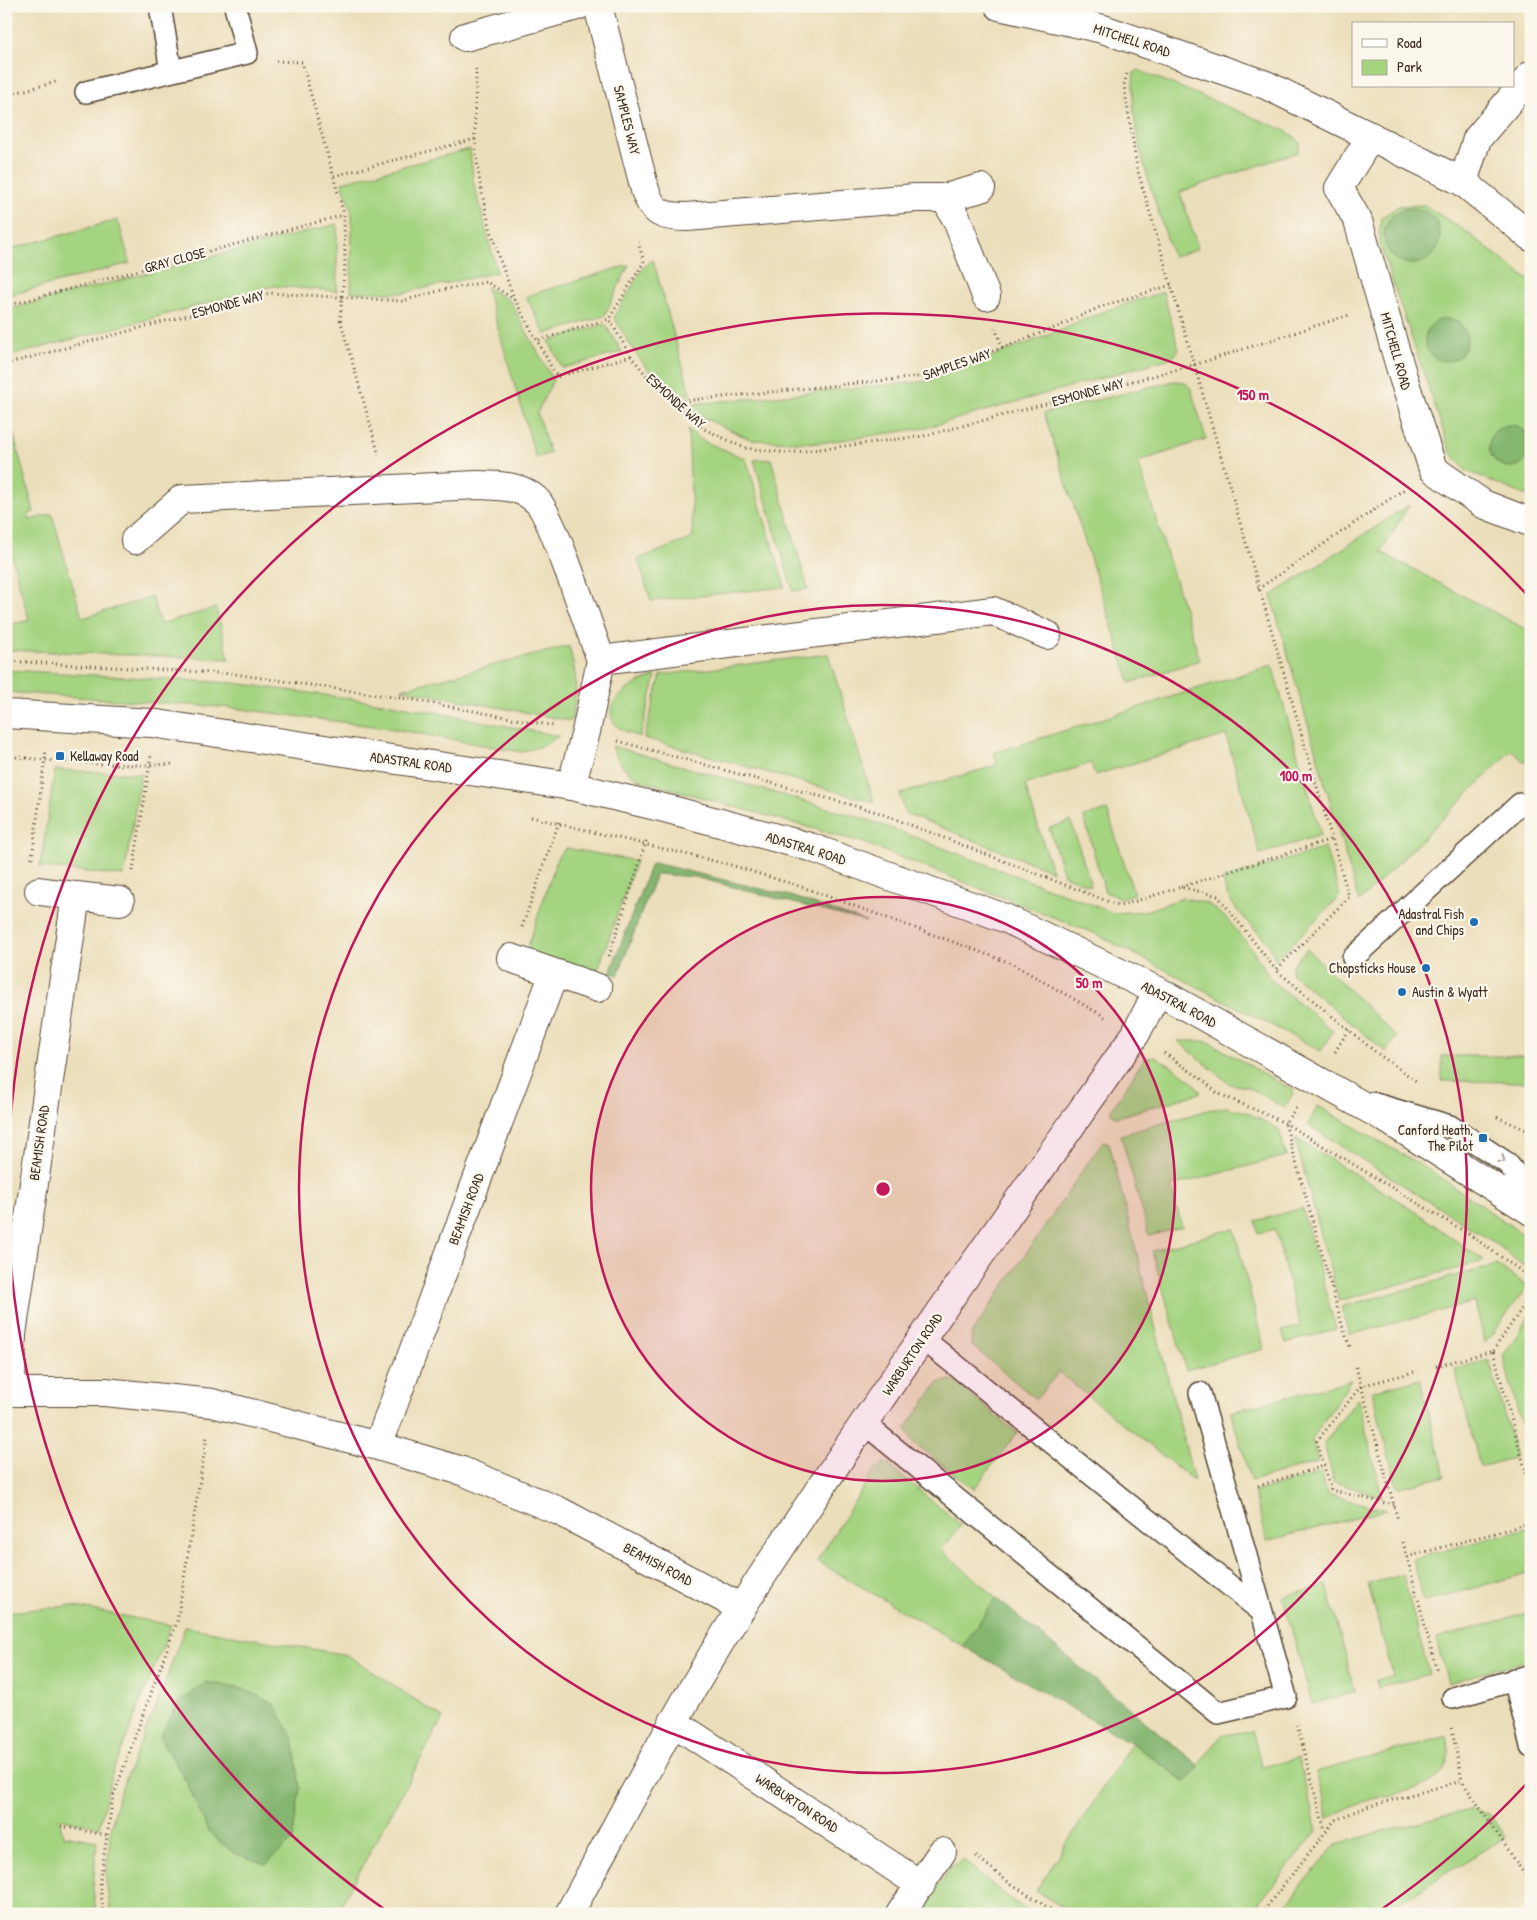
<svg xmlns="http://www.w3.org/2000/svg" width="1537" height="1920" font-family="'Patrick Hand',sans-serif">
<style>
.green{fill:#a5d481;stroke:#707f50}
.forest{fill:#84b66f;stroke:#607046}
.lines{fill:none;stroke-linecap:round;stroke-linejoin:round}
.service-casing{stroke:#554535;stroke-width:24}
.minor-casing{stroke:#554535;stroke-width:30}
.tertiary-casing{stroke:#554535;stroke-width:30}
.path{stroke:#554535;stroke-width:3;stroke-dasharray:1 4;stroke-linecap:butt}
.service{stroke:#fff;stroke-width:21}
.minor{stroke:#fff;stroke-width:28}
.tertiary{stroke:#fff;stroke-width:28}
.oneway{stroke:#a79f9a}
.ring{fill:none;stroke:#c2185b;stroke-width:2.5}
.poi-dot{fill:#1f6fb2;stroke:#fbf7ec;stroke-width:2}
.labels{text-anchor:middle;stroke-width:4.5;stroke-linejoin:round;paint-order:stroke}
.street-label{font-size:14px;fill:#3b2a1e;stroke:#fbf7ec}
.poi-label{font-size:14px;fill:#3b2a1e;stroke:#fbf7ec;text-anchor:end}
.centre{fill:#c2185b;stroke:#fbf7ec;stroke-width:2.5}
.ring-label{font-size:15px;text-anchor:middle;font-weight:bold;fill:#c2185b;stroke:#fbf7ec;stroke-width:4.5;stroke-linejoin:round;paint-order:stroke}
</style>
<rect width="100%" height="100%" fill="#fbf7ec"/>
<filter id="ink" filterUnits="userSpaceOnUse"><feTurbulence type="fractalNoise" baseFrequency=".02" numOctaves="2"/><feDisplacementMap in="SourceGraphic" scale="10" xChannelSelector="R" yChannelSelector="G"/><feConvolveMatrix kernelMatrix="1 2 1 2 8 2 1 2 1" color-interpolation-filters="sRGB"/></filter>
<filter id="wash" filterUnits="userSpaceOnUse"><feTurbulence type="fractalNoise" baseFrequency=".0096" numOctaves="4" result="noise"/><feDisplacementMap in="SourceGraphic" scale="20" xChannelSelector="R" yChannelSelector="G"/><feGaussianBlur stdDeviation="1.12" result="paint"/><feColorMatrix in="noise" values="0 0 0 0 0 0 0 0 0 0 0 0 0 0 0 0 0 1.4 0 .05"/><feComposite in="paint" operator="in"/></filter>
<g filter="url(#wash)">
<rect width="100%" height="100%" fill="#ebdeba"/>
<path class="green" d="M1138 70 1284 130 1295 137 1300 143 1298 152 1180 192 1198 249 1173 257C1156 201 1127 132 1134 73Z
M470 149 473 180 497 272 403 293 351 292 352 213 342 182Z
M1424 205 1468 233 1531 282V495H1524L1465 470 1450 451 1379 242 1381 218 1399 206Z
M118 220 130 263 6 296V250Z
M337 224V291L273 286 6 357V310Z
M653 260 691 396C651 386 634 351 614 317L643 268Z
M629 265 604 316 545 334 526 296Z
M486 287 510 301 553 380 537 413 550 453 536 458Z
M1163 292 1179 350 1171 358 925 428 819 443 752 440 706 419 683 405 928 381 1059 331 1102 312Z
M605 324 622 352 562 368 549 341Z
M1174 381 1185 382 1191 389 1206 439 1138 462 1200 660 1130 683 1044 413Z
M6 406 34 512 28 514 30 520 52 514 82 618 152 597 160 624 216 608 229 659 6 650V626L29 620 6 535Z
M688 429 701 440 746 459 785 587 651 601 638 559 693 538Z
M771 459 808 589 793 591 754 460Z
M1409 505 1381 552 1531 632V756L1524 762 1512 750 1359 902 1271 596Z
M569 646C577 675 578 692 571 721L401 689Z
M828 654 874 802 644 738 661 675Z
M1272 665 1321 835 1260 854 1226 735 1095 775 1091 763 1025 785 1052 871 905 813 900 794 997 765 994 753Z
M6 670 234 683 391 704 559 736 545 745 521 752 388 728 233 708 6 692Z
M656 676 640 737C584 721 620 686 656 676Z
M612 746 869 820 1114 913 1145 911 1183 898 1207 903 1227 919 1251 948 1271 980 1333 1031 1321 1051 1094 933 861 842 643 781C626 772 618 764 612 746Z
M55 770 141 774 124 876 40 867Z
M1107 810 1134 894 1121 898 1105 892 1084 817Z
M1071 821 1091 886 1064 875 1049 828Z
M566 848 636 861 596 975 526 952 558 856Z
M1325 848 1340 896 1276 960 1267 942 1237 910 1227 895 1223 879Z
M1307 949 1397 1037 1386 1052 1291 973 1292 965Z
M1178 1041H1207L1294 1091 1285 1108 1247 1087 1230 1084Z
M1155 1056C1169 1066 1193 1077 1201 1093L1117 1117 1110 1112 1144 1059Z
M1442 1056H1525V1082L1442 1081Z
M1318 1106 1436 1174 1531 1240V1272L1496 1244 1308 1125Z
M1227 1107 1246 1112 1279 1129 1286 1156 1171 1186 1182 1227 1149 1236 1121 1135 1208 1110Z
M1295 1138 1409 1207 1484 1261 1339 1301Z
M1103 1141 1109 1143 1194 1481 1059 1372 1036 1399 971 1345 972 1333Z
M1302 1208 1336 1329 1286 1343 1282 1331 1300 1326 1275 1229 1258 1233 1256 1221Z
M1234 1228 1264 1349 1186 1370 1152 1251Z
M1496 1265 1528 1286 1485 1343 1475 1302 1349 1335 1341 1307Z
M1531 1314V1460L1503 1356Z
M1489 1360 1516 1457 1480 1467 1455 1369Z
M1420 1379 1445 1476 1397 1488 1372 1391Z
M953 1380 1017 1433 974 1489 913 1442 906 1428 938 1383Z
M1351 1380 1312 1439 1318 1462 1251 1481 1231 1412Z
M1358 1398 1382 1497 1334 1482 1324 1443Z
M886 1463 961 1525 942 1550 996 1598 963 1646 817 1561 875 1469Z
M1321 1473 1327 1494 1386 1510 1267 1541 1254 1492Z
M1531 1527V1572L1424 1602 1413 1559Z
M1403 1575 1429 1674 1378 1688 1376 1680 1393 1675 1368 1584Z
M1327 1585 1355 1692 1312 1704 1283 1597Z
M70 1606 171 1625 111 1777 99 1827 59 1818 63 1835 97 1841 93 1887 96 1914H6V1612Z
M1531 1612V1659L1448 1683 1436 1639Z
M185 1627 347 1655 443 1718 336 1914H111L106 1882 110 1834 118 1797 157 1704Z
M1252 1731 1262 1767 1298 1758 1317 1831 1250 1914H1074L1036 1891 1132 1743 1185 1782 1222 1735Z
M1447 1736C1459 1794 1398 1789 1360 1803 1349 1807 1338 1813 1328 1818L1316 1772Z
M1473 1809 1490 1815 1505 1837 1380 1914H1279L1336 1844Z
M963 1860 1011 1900 1035 1914H921L950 1867Z"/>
<path class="forest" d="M1384 236a28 28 0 1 1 56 0a28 28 0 1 1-56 0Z
M1425 340a21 21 0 1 1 42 0a21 21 0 1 1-42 0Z
M1489 446a21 21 0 1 1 42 0a21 21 0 1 1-42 0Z
M654 863 790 896 866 922 695 877 656 874 618 975 610 973 651 864Z
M996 1598 1199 1766 1186 1782 1132 1743 963 1646Z
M206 1682 243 1689 274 1704 293 1738 300 1788 292 1841 266 1864 233 1853 208 1831 188 1785 160 1737 179 1703Z"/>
</g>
<g filter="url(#ink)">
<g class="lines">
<defs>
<path id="service" d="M160 6 171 71
M86 92 247 53 235 6
M1353 958 1520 804 1531 806
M1372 1103 1450 1126 1507 1163 1531 1193
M922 1338 1261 1611
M865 1424 1218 1713 1286 1697 1200 1393
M1514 1679 1531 1746
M1453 1698 1531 1675"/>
<path id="minor" d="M598 6 645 190C653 214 663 217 687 217L915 198H945L957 220 986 296
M999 6 1103 29 1266 85 1463 182 1531 237
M465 37 577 6
M1371 136 1339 188 1358 221 1403 377 1433 469 1483 504 1527 521 1531 520
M1463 182 1477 139 1531 75
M945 198 981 188
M135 540 182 499 478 485C499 486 520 485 536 500 551 512 591 633 601 660L993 611 1047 635
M571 786 586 732 601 660
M76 896 120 901
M511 958 554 973
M6 1392H105L212 1403 378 1446 462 1471 559 1511 742 1608
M11 1392 12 1334 76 896 39 891
M378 1446 554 973 598 988
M673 1722 921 1885
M569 1914C625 1811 679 1706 742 1607 867 1413 1002 1224 1135 1035L1158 991
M900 1914 942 1852"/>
<path id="tertiary" d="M6 714 151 723 571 786 668 809 810 847 1007 919 1158 991 1385 1118 1531 1211"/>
</defs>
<use href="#service" class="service-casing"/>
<use href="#minor" class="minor-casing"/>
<use href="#tertiary" class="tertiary-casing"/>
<path class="path" d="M276 61 302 62 344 215 345 263 340 319 379 455
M476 69C476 92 474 116 475 139 478 194 495 250 515 300
M1127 74 1124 85 1137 168 1349 897 1276 970 1378 1054 1416 1081
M6 95 56 82
M334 176 475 139
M6 306 344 215
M995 328 1003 348
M539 340 609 319
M631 356 609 319 644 262 638 241
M6 364 270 293 403 301 442 290 487 282 515 300 557 377 631 356 654 385 704 429 745 448 788 453 924 436 1194 365 1349 315
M673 402 926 376 1057 327 1100 307 1171 285
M1258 589 1406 488
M6 661 234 674 414 700 554 726
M618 741 877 812 1120 906 1181 887 1218 896 1276 970
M6 756C62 762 119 767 175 764
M531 817 731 865 805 888 1011 963 1105 1017
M32 858 46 750
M133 871 151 756
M1181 887 1332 839
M522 927 559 822
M609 956 647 839
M1335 1052 1349 1029
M1164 1053 1203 1080 1217 1093 1285 1123 1467 1233 1521 1271 1531 1283
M1296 1108 1285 1123 1343 1328 1350 1347
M1497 1117 1531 1132
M1493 1351 1531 1295
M1436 1366 1493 1351 1529 1484
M1356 1367 1398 1520
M1258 1486 1324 1466
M1394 1505 1331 1490 1317 1441 1361 1386 1418 1371
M1403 1542 1437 1671
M1407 1557 1531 1523
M1297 1725 1325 1831
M1452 1728 1462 1781
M61 1826 106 1835
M976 1856 1007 1881 1058 1914
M103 1914 100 1881 113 1797 177 1622 207 1436
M1261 1914 1335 1820 1366 1807 1462 1781 1531 1884"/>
<use href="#service" class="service"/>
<use href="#minor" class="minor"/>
<use href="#tertiary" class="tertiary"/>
</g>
<defs><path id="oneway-chevron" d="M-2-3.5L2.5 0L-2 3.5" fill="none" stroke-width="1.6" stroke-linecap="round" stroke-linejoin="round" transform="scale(1.25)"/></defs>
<use class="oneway" href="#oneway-chevron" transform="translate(1502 1160) rotate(36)"/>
</g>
<circle cx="883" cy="1189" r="292" fill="#c2185b" fill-opacity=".12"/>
<g class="ring">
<circle cx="883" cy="1189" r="292"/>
<circle cx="883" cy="1189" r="584"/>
<path d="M1529 1781A876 876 0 0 1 1379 1911M387 1911A876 876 0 1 1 1529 597"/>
</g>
<g class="poi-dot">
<rect x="55" y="751" width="10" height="10" rx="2.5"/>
<circle cx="1474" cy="922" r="5"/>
<circle cx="1426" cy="968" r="5"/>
<circle cx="1402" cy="992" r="5"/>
<rect x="1478" y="1133" width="10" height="10" rx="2.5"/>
</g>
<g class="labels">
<g class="street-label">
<text transform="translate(1132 40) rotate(18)" y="5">MITCHELL ROAD</text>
<text transform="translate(627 120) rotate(76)" y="5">SAMPLES WAY</text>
<text transform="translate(175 260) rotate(-15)" y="5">GRAY CLOSE</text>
<text transform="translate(228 304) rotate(-15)" y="5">ESMONDE WAY</text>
<text transform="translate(1396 351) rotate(74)" y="5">MITCHELL ROAD</text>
<text transform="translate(957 364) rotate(-19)" y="5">SAMPLES WAY</text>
<text transform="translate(1088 392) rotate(-15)" y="5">ESMONDE WAY</text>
<text transform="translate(676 401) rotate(42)" y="5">ESMONDE WAY</text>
<text transform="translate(411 762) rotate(8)" y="5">ADASTRAL ROAD</text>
<text transform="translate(806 848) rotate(17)" y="5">ADASTRAL ROAD</text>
<text transform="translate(1179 1004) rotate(28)" y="5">ADASTRAL ROAD</text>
<text transform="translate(39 1143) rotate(-82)" y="5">BEAMISH ROAD</text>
<text transform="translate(466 1209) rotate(-69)" y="5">BEAMISH ROAD</text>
<text transform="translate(912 1354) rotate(-56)" y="5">WARBURTON ROAD</text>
<text transform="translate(658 1564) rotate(28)" y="5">BEAMISH ROAD</text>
<text transform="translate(797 1803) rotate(33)" y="5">WARBURTON ROAD</text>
</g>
<g class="poi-label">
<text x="70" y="761" text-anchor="start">Kellaway Road</text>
<text x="1464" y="919">Adastral Fish<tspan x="1464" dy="16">and Chips</tspan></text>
<text x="1416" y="973">Chopsticks House</text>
<text x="1412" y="997" text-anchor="start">Austin &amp; Wyatt</text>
<text x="1473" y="1135">Canford Heath,<tspan x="1473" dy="16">The Pilot</tspan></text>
</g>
</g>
<circle cx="883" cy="1189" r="8" class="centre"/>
<g class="ring-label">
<text x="1253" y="400">150 m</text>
<text x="1296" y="781">100 m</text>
<text x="1089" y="988">50 m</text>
</g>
<rect width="1537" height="1920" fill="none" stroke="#fbf7ec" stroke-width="25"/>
<rect x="1352" y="22" width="162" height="65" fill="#fbf7ec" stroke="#aea59a"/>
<rect x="1362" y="39" width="25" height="8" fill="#ffffff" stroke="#aea59a"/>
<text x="1397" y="48" font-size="15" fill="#3b2a1e">Road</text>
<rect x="1362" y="60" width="25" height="15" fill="#a5d481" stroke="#aea59a"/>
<text x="1397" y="72" font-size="15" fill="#3b2a1e">Park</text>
</svg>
